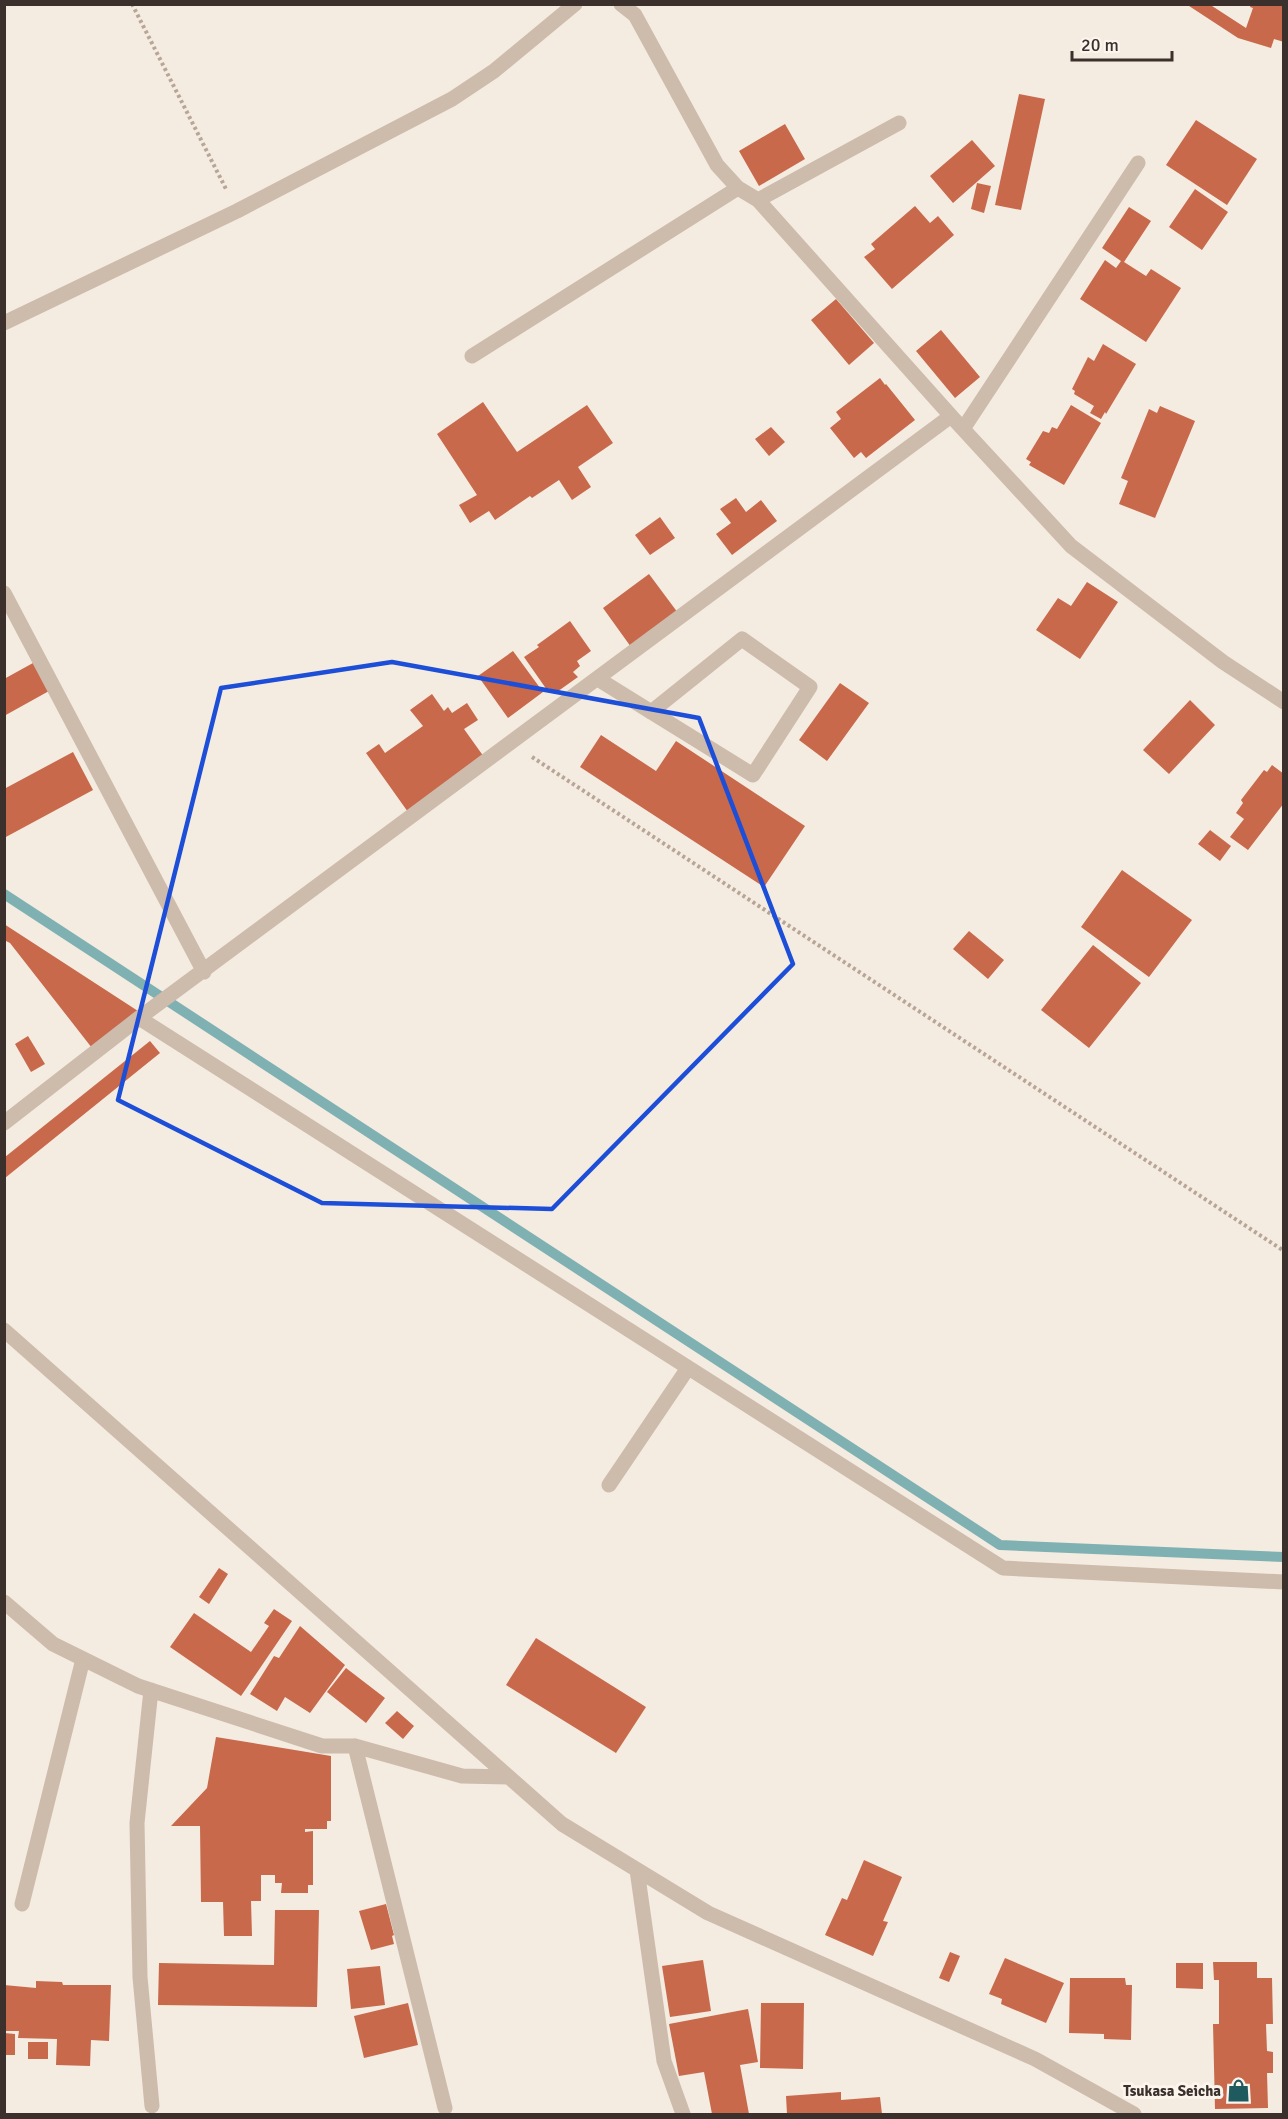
<svg xmlns="http://www.w3.org/2000/svg" width="1288" height="2119" font-family="Signika,sans-serif">
<style>
.lines{fill:none;stroke-linecap:round;stroke-linejoin:round}
.stream{stroke:#7fb0b2;stroke-width:10}
.building{fill:#c8694b}
.path{stroke:#b9a596;stroke-width:4;stroke-dasharray:3 3;stroke-linecap:butt}
.minor{stroke:#cdbbac;stroke-width:15}
.marked{fill:none;stroke:#1d4ed8;stroke-width:4.5;stroke-linejoin:round}
.labels{text-anchor:middle;stroke-width:6;stroke-linejoin:round;paint-order:stroke}
.poi-label{font-size:15px;font-weight:bold;fill:#3b302b;stroke:#fbf5ee;text-anchor:end}
</style>
<rect width="100%" height="100%" fill="#f4ebe1"/>
<g class="lines">
<path class="stream" d="M4 894 1000 1545 1284 1557"/>
</g>
<path class="building" d="M1186 4H1209L1246 28 1253 8 1250 7 1251 4H1284V42L1274 39 1271 48 1238 38Z
M1019 94 1045 99 1021 210 995 205Z
M1196 120 1257 159 1227 205 1166 165Z
M785 124 805 159 759 186 739 151Z
M972 140 995 166 953 203 930 176Z
M977 183 991 186 984 213 971 209Z
M1195 189 1228 212 1202 250 1169 227Z
M915 206 930 223 938 216 954 235 892 289 864 257 875 249 871 244Z
M1129 207 1151 221 1124 262 1146 276 1151 269 1181 288 1146 342 1080 299 1105 260 1116 268 1121 261 1102 248Z
M836 299 874 343 849 365 811 320Z
M941 330 980 377 955 398 916 351Z
M1103 344 1136 364 1106 414 1105 412 1101 419 1090 413 1094 406 1074 394 1075 391 1072 389 1088 357 1094 361Z
M880 378 885 385 886 384 915 420 866 458 861 452 854 458 830 428 841 419 836 412Z
M483 402 517 452 587 405 613 443 578 467 591 487 572 500 559 480 532 498 530 496 495 520 489 511 470 523 459 505 477 495 437 434Z
M1071 405 1101 423 1064 485 1029 465 1031 462 1026 459 1043 431 1049 433 1052 427 1057 429Z
M1160 406 1195 421 1155 518 1119 504 1128 481 1121 478 1149 409 1157 413Z
M771 427 785 442 769 456 755 439Z
M736 498 746 512 761 500 777 521 732 555 716 534 731 523 720 509Z
M660 517 675 538 650 555 635 535Z
M649 574 678 613 631 647 603 608Z
M1087 582 1118 602 1080 659 1036 630 1058 598 1071 606Z
M570 621 591 651 577 661 580 666 573 672 578 677 554 694 549 688 547 690 524 657 539 647 537 645Z
M513 651 543 692 508 718 478 676Z
M33 663 49 691 4 716V679Z
M840 683 869 703 827 761 799 740Z
M432 694 444 711 448 707 452 713 467 703 478 720 464 729 484 757 408 812 366 753 379 744 385 753 423 726 410 710Z
M1190 700 1215 725 1169 774 1143 750Z
M601 735 656 771 676 741 805 826 764 887 580 767Z
M73 752 93 790 4 838V789Z
M1272 765 1284 774V803L1248 850 1230 837 1244 819 1236 813 1243 803 1241 800 1264 770 1267 772Z
M1210 830 1231 846 1220 861 1198 844Z
M1122 870 1192 920 1149 977 1081 927Z
M4 924 138 1011 92 1048 10 943 4 940Z
M969 931 1004 960 988 979 953 949Z
M1093 945 1141 983 1089 1048 1041 1010Z
M28 1036 45 1064 31 1072 15 1044Z
M150 1041 160 1053 5 1178V1157Z
M219 1568 228 1574 209 1604 199 1597Z
M274 1609 292 1621 241 1696 170 1647 194 1613 251 1652 269 1626 264 1623Z
M300 1626 345 1665 310 1713 285 1697 277 1711 250 1694 274 1656 279 1658Z
M536 1638 646 1707 616 1753 506 1685Z
M346 1668 385 1698 366 1723 327 1692Z
M397 1711 414 1726 403 1739 385 1723Z
M216 1737 331 1756V1821H327V1829H305V1832L313 1831V1885H308V1893H281L282 1883H275V1875H261V1901H251L252 1936H224L223 1902H201L200 1826H171L207 1788Z
M864 1860 902 1877 883 1921 888 1922 873 1956 825 1935 842 1898 847 1900Z
M386 1904 394 1935 392 1936 394 1944 371 1950 359 1911Z
M275 1910H319L317 2007 158 2005 159 1963 274 1965Z
M950 1952 960 1956 949 1982 939 1978Z
M1005 1958 1064 1983 1046 2023 1001 2004 1002 1999 989 1994Z
M703 1960 711 2011 670 2017 662 1966Z
M1213 1962H1257V1978H1272L1273 2024H1266L1267 2051 1273 2052V2073H1267L1268 2108 1215 2109 1213 2024H1219V1980H1214Z
M1176 1963H1203V1989L1176 1988Z
M380 1966 385 2005 351 2009 347 1969Z
M1070 1978H1125L1126 1985H1132L1131 2040 1104 2039V2034L1069 2033Z
M36 1981 62 1982 63 1985H111L109 2041 91 2040 90 2066 56 2065 57 2039 18 2038 19 2031H4V1985L36 1988Z
M408 2003 418 2045 364 2058 354 2016Z
M761 2003H804L803 2069 760 2068Z
M748 2009 758 2062 740 2065 749 2114H712L704 2072 679 2076 669 2024Z
M4 2033 15 2034V2055H4Z
M28 2042H48V2059H28Z
M841 2092V2100L880 2097 882 2114H787L786 2096Z"/>
<g class="lines">
<path class="path" d="M132 4 226 189
M532 757 1284 1251"/>
<path class="minor" d="M621 4 635 15 717 165 738 188
M4 323 237 211 452 99 494 71 575 4
M472 356 738 188 758 200
M951 416 1071 546 1223 662 1284 702
M963 429 1138 163
M4 593 204 972
M598 679 753 775 810 687 742 639 651 712
M139 1018 1003 1568 1284 1582
M4 1123 139 1018 951 416 758 200 899 123
M4 1330 562 1824 708 1913 1035 2059 1134 2114
M609 1485 688 1368
M4 1602 53 1644 138 1686 322 1746H355L462 1776 508 1777
M151 1690 137 1823 140 1977 152 2106
M355 1746 445 2108
M637 1870 664 2061 683 2114
M22 1904 83 1659"/>
</g>
<path class="marked" d="M392 662 699 718 793 964 552 1209 322 1203 118 1100 221 688Z"/>
<defs>
<symbol id="shop-bare" viewBox="-9 -9 18 18"><path d="M-5-2.5h2.3a2.7 3.5 0 0 1 5.4 0H5L5.5 6h-11ZM-1.5-2.5h3a1.5 2.3 0 0 0-3 0Z" fill="#1f5a5e" stroke="#fbf5ee" stroke-width="2.5" paint-order="stroke"/></symbol>
</defs>
<g fill-rule="evenodd">
<use href="#shop-bare" x="1222" y="2074" width="33" height="33"/>
</g>
<g class="labels">
<g class="poi-label">
<text x="1221" y="2096">Tsukasa Seicha</text>
</g>
</g>
<rect width="1288" height="2119" fill="none" stroke="#3b302b" stroke-width="12"/>
<path d="M1072 51v9h100v-9" fill="none" stroke="#3b302b" stroke-width="3"/>
<text x="1081" y="51" font-size="18" fill="#3b302b" stroke="#fbf5ee" stroke-width="4.5" paint-order="stroke">20 m</text>
</svg>
